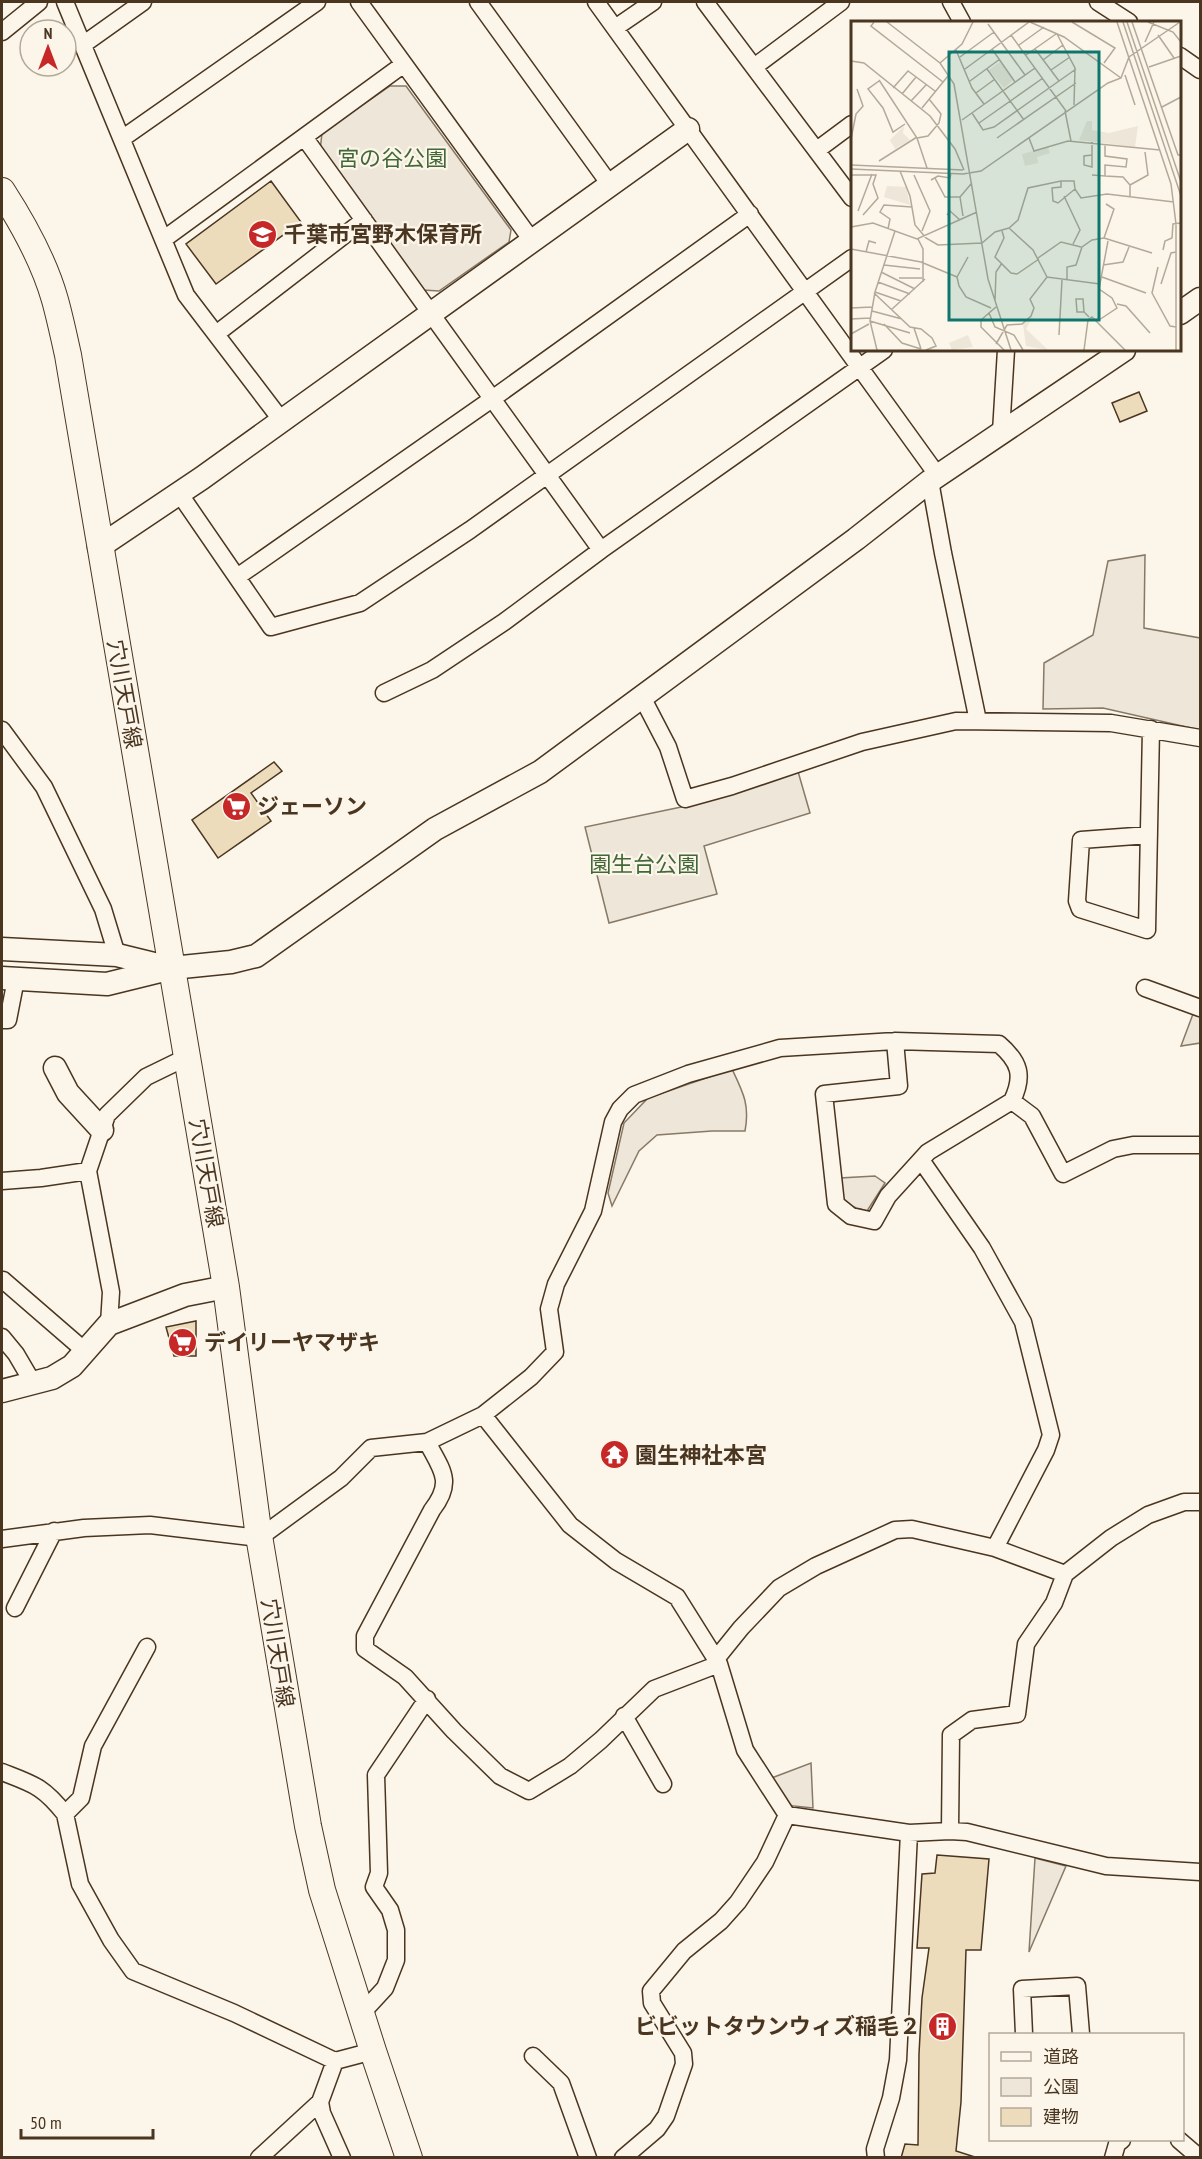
<svg xmlns="http://www.w3.org/2000/svg" width="1202" height="2159" font-family="'PT Sans Narrow','Noto Sans JP',sans-serif">
<style>
.green{fill:#ede6d9;stroke:#887966;stroke-width:1.5}
.building{fill:#ecdcbc;stroke:#4a3520;stroke-width:1.5}
.lines{fill:none;stroke-linecap:round;stroke-linejoin:round}
.street-casing{stroke:#4a3520;stroke-width:19}
.secondary-casing{stroke:#4a3520;stroke-width:25}
.primary-casing{stroke:#4a3520;stroke-width:28}
.street{stroke:#fbf6e9;stroke-width:16}
.secondary{stroke:#fbf6e9;stroke-width:22}
.primary{stroke:#fbf6e9;stroke-width:26}
.labels{text-anchor:middle;stroke-width:4.5;stroke-linejoin:round;paint-order:stroke}
.park-label{font-size:22px;fill:#436837;stroke:#fbf6e9}
.poi-label{font-size:22px;font-weight:bold;fill:#4a3520;stroke:#fbf6e9;text-anchor:start}
.street-label{font-size:22px;fill:#4a3520;stroke:#fbf6e9}
.inset-road{fill:none;stroke:#b4a999;stroke-width:1.5}
.view{fill:#0f766e;fill-opacity:0.15;stroke:#0f766e;stroke-width:3}
.inset-edge{fill:none;stroke:#4a3520;stroke-width:3}
</style>
<rect width="100%" height="100%" fill="#fbf6e9"/>
<path class="green" d="M390 86H406L511 230 509 242 439 291 423 290 320 151 322 133Z
M1145 555 1144 628 1200 638V730L1103 708 1043 709 1044 663 1093 635 1108 561Z
M797 768 810 813 704 846 717 894 609 923 585 827 686 806Z
M1193 1014 1200 1016V1043L1181 1046Z
M732 1069C743 1092 750 1105 745 1131H712L657 1135 639 1151 612 1206 608 1193 624 1123 648 1098Z
M875 1176 885 1183 867 1211 850 1206 841 1197 840 1178Z
M811 1763 813 1808 784 1805 769 1779Z
M1035 1858 1066 1866 1029 1952Z"/>
<path class="building" d="M271 181 301 222 216 284 186 244Z
M1139 392 1147 411 1120 422 1112 403Z
M274 762 282 771 251 793 271 821 218 858 192 820Z
M196 1321V1356H174L166 1327Z
M616 1448 622 1455 612 1463 607 1456Z
M937 1855 989 1859 981 1950H966L961 2102 956 2151 978 2158H901L905 2144 918 2145 919 2054 922 1998 929 1948H917L922 1874 935 1873Z"/>
<g class="lines">
<defs>
<path id="street" d="M65 2 186 295 282 421
M359 2 533 242
M478 2 611 186
M596 2 938 476
M705 2 852 198
M951 2 962 22
M1098 2 1129 22
M615 28 653 2
M2 32 39 2
M84 44 143 2
M1180 56 1200 70
M754 67 841 2
M304 137 601 550
M123 138 317 2
M817 150 852 124
M164 239 404 64
M216 334 364 220
M1001 432 1006 350
M930 481 943 553 978 721
M179 493 271 627 360 603 470 530 852 258
M237 577 492 399 750 214
M384 693 432 670 504 622 601 550 884 350
M642 697 668 747 685 799 732 786 862 742 956 721 1111 723 1200 738
M2 730 44 787 103 909 117 955
M1149 835 1081 840 1077 901 1080 909 1147 930 1151 729
M1145 988 1200 1008
M2 1020H8L16 979
M895 1041 899 1086 824 1094 836 1204 851 1216 874 1221 888 1196 928 1152 1012 1101 1032 1116 1063 1174 1113 1149 1133 1145H1200
M921 1160 982 1248 1023 1322 1051 1435 1046 1450 995 1548
M2 1181 41 1178 88 1171
M2 1282 3 1280 85 1351
M109 1324 111 1292 88 1171 107 1115 146 1077 187 1057
M2 1337 16 1354 33 1383
M483 1415 570 1525 616 1561 677 1597 719 1664 745 1750 787 1815
M427 1442C442 1470 454 1482 432 1510L365 1636V1649L405 1677 454 1731 500 1776 529 1791 570 1766 601 1740 654 1689 719 1664
M2 1539 84 1528 150 1525 259 1538 341 1478 371 1448 427 1442 483 1415 531 1377 555 1352 549 1309 556 1284 593 1211 613 1122 620 1109 634 1095 688 1074 780 1048 895 1041 999 1044C1020 1062 1024 1076 1012 1101
M15 1608 54 1531
M147 1647 93 1746 81 1798 65 1814 80 1884 111 1940 133 1971 234 2013 335 2061
M716 1659 741 1628 779 1588 816 1566 895 1530 912 1529 995 1548 1065 1574
M624 1716 663 1784
M2 1772C33 1784 43 1786 65 1814
M950 1831 951 1735 972 1720 1017 1714 1026 1644 1054 1603 1065 1574 1111 1538 1148 1515 1184 1502H1200
M361 2014 385 1988 396 1960V1930L390 1910 374 1887 379 1873 376 1775 427 1699
M1024 2034 1022 1989 1077 1986 1081 2034
M533 2056 561 2083 588 2158
M1179 2140 1200 2158
M259 2158 320 2102
M342 2158 322 2113 320 2102 335 2061 373 2051
M623 2158 657 2129 666 2116 684 2064 683 2053 652 2003 651 1991 684 1951 721 1921 738 1902 765 1862 787 1815 909 1833 950 1831 967 1832 1106 1866 1200 1872
M876 2158 875 2149 891 2098 898 2060 909 1833
M1113 2158 1117 2144 1122 2140"/>
<path id="secondary" d="M1180 313 1200 299
M99 547 202 478 688 129
M2 949 117 955 166 967
M2 978 107 984 172 968 231 962 256 956 435 829 540 772 856 539 930 481 1124 350
M55 1068 68 1093 102 1130
M2 1391 52 1378 72 1366 109 1324 185 1295 226 1287"/>
<path id="primary" d="M2 191C24 225 44 261 55 300 60 318 64 337 68 355L226 1287 258 1530 308 1826 322 1890 373 2051 409 2158"/>
</defs>
<use href="#street" class="street-casing"/>
<use href="#secondary" class="secondary-casing"/>
<use href="#primary" class="primary-casing"/>
<use href="#street" class="street"/>
<use href="#secondary" class="secondary"/>
<use href="#primary" class="primary"/>
</g>
<defs>
<symbol id="school-disc" viewBox="-11 -11 22 22"><circle r="9.5" fill="#c62828" stroke="#fbf6e9"/><path d="M0-5L7-2L0 1L-7-2ZM-4 1L0 2.5L4 1V4Q0 6-4 4Z" fill="#fff"/></symbol>
<symbol id="supermarket-disc" viewBox="-11 -11 22 22"><circle r="9.5" fill="#c62828" stroke="#fbf6e9"/><path d="M-6-5.5h2.5l.6 2H6L4.5 2H-2.5L-4.4-4H-6ZM-1.5 3.2a1.3 1.3 0 1 0 .1 0ZM3 3.2a1.3 1.3 0 1 0 .1 0Z" fill="#fff"/></symbol>
<symbol id="temple-disc" viewBox="-11 -11 22 22"><circle r="9.5" fill="#c62828" stroke="#fbf6e9"/><path d="M0-6L5-2H3V0L6.5 2.5H4V6H1.5V3h-3V6H-4V2.5H-6.5L-3 0V-2H-5Z" fill="#fff"/></symbol>
<symbol id="building-disc" viewBox="-11 -11 22 22"><circle r="9.5" fill="#c62828" stroke="#fbf6e9"/><path d="M-4-6H4V6H1V3H-1V6H-4ZM-2.5-4.3h1.7v1.8h-1.7ZM.8-4.3h1.7v1.8H.8ZM-2.5-1h1.7V.8h-1.7ZM.8-1h1.7V.8H.8Z" fill="#fff"/></symbol>
</defs>
<g fill-rule="evenodd">
<use href="#school-disc" x="246" y="218" width="33" height="33"/>
<use href="#supermarket-disc" x="220" y="790" width="33" height="33"/>
<use href="#supermarket-disc" x="166" y="1326" width="33" height="33"/>
<use href="#temple-disc" x="598" y="1438" width="33" height="33"/>
<use href="#building-disc" x="926" y="2010" width="33" height="33"/>
</g>
<g class="labels">
<g class="park-label">
<text x="392" y="166">宮の谷公園</text>
<text x="644" y="872">園生台公園</text>
</g>
<g class="poi-label">
<text x="284" y="242">千葉市宮野木保育所</text>
<text x="257" y="814">ジェーソン</text>
<text x="204" y="1350">デイリーヤマザキ</text>
<text x="635" y="1463">園生神社本宮</text>
<text x="921" y="2034" text-anchor="end">ビビットタウンウィズ稲毛２</text>
</g>
<g class="street-label">
<text transform="translate(125 694) rotate(80)" y="8">穴川天戸線</text>
<text transform="translate(207 1173) rotate(80)" y="8">穴川天戸線</text>
<text transform="translate(278 1653) rotate(81)" y="8">穴川天戸線</text>
</g>
</g>
<g transform="translate(851 21)">
<rect width="330" height="330" fill="#fbf6e9"/>
<path d="M149 41 162 59 153 67 138 49ZM236 100H241V109L258 112 287 105 284 126 228 119ZM53 105 52 112 59 119 44 128 39 119ZM197 126 199 132 186 136 187 142 174 145 171 133ZM36 165 55 166 59 184 33 176ZM182 295 175 308 197 329 175 325 172 303ZM117 314 122 326 101 329 98 322Z" fill="#ede6d9"/>
<path class="inset-road" d="M23 1 20 5 92 61M36 1 89 42 103 63 137 258 160 329M179 1 213 16 270 57M221 1 264 27 253 42M266 1 320 163 325 203V329M272 1 330 175M276 1 330 161M281 1 327 134H330M297 1 322 11 330 21M137 3 174 54M206 13 224 47 223 84M160 14 215 90M307 14 323 37M294 21 303 1M168 24 193 6M141 28 164 61M184 28 208 60M105 29 121 67 133 83M175 34 205 13M109 36 143 11M192 39 212 24M0 40 13 42 79 95 104 128 113 149M89 42 111 23 122 1M298 46 330 35M114 48 178 1M136 48 173 99M200 49 219 36M274 54 284 84M28 59 66 117 76 147M28 60 17 68 32 87 42 111 54 103M119 60 149 38M42 67 57 50 84 70M125 72 144 58M51 73 65 56M60 80 75 64M311 86 330 76M71 87 97 55M214 90 220 120M121 92 132 109 143 106 225 48M111 99 184 47M128 102 192 57M66 117 77 115 88 102 90 93 78 78M146 117 225 62M178 117 183 130 217 120 309 129M0 118 5 93 12 85 6 68M241 134 233 135V144L241 146V121M28 140 66 116M0 144 112 149M0 148 112 153 130 150 257 62 270 57 278 36 329 1M49 150 59 175 64 204 75 217 87 224 131 222 144 211 158 207 167 199 177 167 210 160H223L224 168M0 154H25L22 163 27 177 12 194M63 154 79 190 71 210M241 154 254 155V144L275 146 276 138 254 135V124M254 155 272 156 279 164M84 157 94 176H109M80 159 87 155 99 157 100 152M210 160V166L201 167 202 180 207 182 224 168 230 177 256 173 323 181M213 175 229 209 222 223M279 176V164L297 154 294 131M255 183 263 188 253 217 301 232M7 190 21 153M96 194 99 190 109 199M112 195 109 176 120 163M0 206 22 202 66 218 126 191M158 207 182 229 196 256M37 208 39 198 29 191 33 184 61 186M151 210 153 217 144 236 160 252 166 253 188 238M67 218 72 228V261M0 228 70 241 106 256M312 229 314 220 321 217 322 203 330 202M15 231 18 220 25 222M117 236 106 256 108 265 115 276 140 287M187 237 210 221 230 226M33 244 69 248M252 244 272 241 278 226M307 246 301 272 319 305 325 306M30 251 64 268M251 256 295 272M48 257H71M216 258V246L225 244 231 226 241 219 253 217M27 261 59 273M310 263 320 232 325 231M24 271 50 280M23 272 59 306 70 308 81 317 85 325 75 329M144 280 145 251 151 242M266 283 275 285 299 312M145 286 138 292 144 306 163 314 172 329M0 287 21 286M40 289 74 258M21 290 51 298M233 291H226L225 278H232L233 291 238 296M138 292 130 299V306L153 329M0 298 19 297M248 299 266 287 261 277 248 268 257 220M19 300 59 312M33 303 51 322 70 328M63 307 70 328M0 313 18 303M208 314 211 259M145 323 156 304 171 303 180 295 183 287 179 278 196 256 249 263M26 329 19 300 24 271 44 210M233 329 237 299 241 296 274 329"/>
<path class="view" d="M98 31H248V299H98Z"/>
<rect width="330" height="330" class="inset-edge"/>
</g>
<rect width="1202" height="2159" fill="none" stroke="#4a3520" stroke-width="6"/>
<rect x="989" y="2033" width="195" height="108" fill="#fbf6e9" stroke="#b4a999" stroke-width="1.5"/>
<rect x="1001" y="2052" width="30" height="9" fill="#fbf6e9" stroke="#b4a999" stroke-width="1.5"/>
<text x="1043" y="2063" font-size="18" fill="#4a3520">道路</text>
<rect x="1001" y="2078" width="30" height="18" fill="#ede6d9" stroke="#b4a999" stroke-width="1.5"/>
<text x="1043" y="2093" font-size="18" fill="#4a3520">公園</text>
<rect x="1001" y="2108" width="30" height="18" fill="#ecdcbc" stroke="#b4a999" stroke-width="1.5"/>
<text x="1043" y="2123" font-size="18" fill="#4a3520">建物</text>
<g transform="translate(48 48)"><circle r="28" fill="#fbf6e9" stroke="#b4a999" stroke-width="1.5"/>
<path d="M0-4.5L10 22L0 15L-10 22Z" fill="#c62828"/>
<text y="-9" font-size="16" font-weight="bold" text-anchor="middle" fill="#4a3520">N</text>
</g>
<path d="M21 2129v9h132v-9" fill="none" stroke="#4a3520" stroke-width="3"/>
<text x="30" y="2129" font-size="18" fill="#4a3520" stroke="#fbf6e9" stroke-width="4.5" paint-order="stroke">50 m</text>
</svg>
